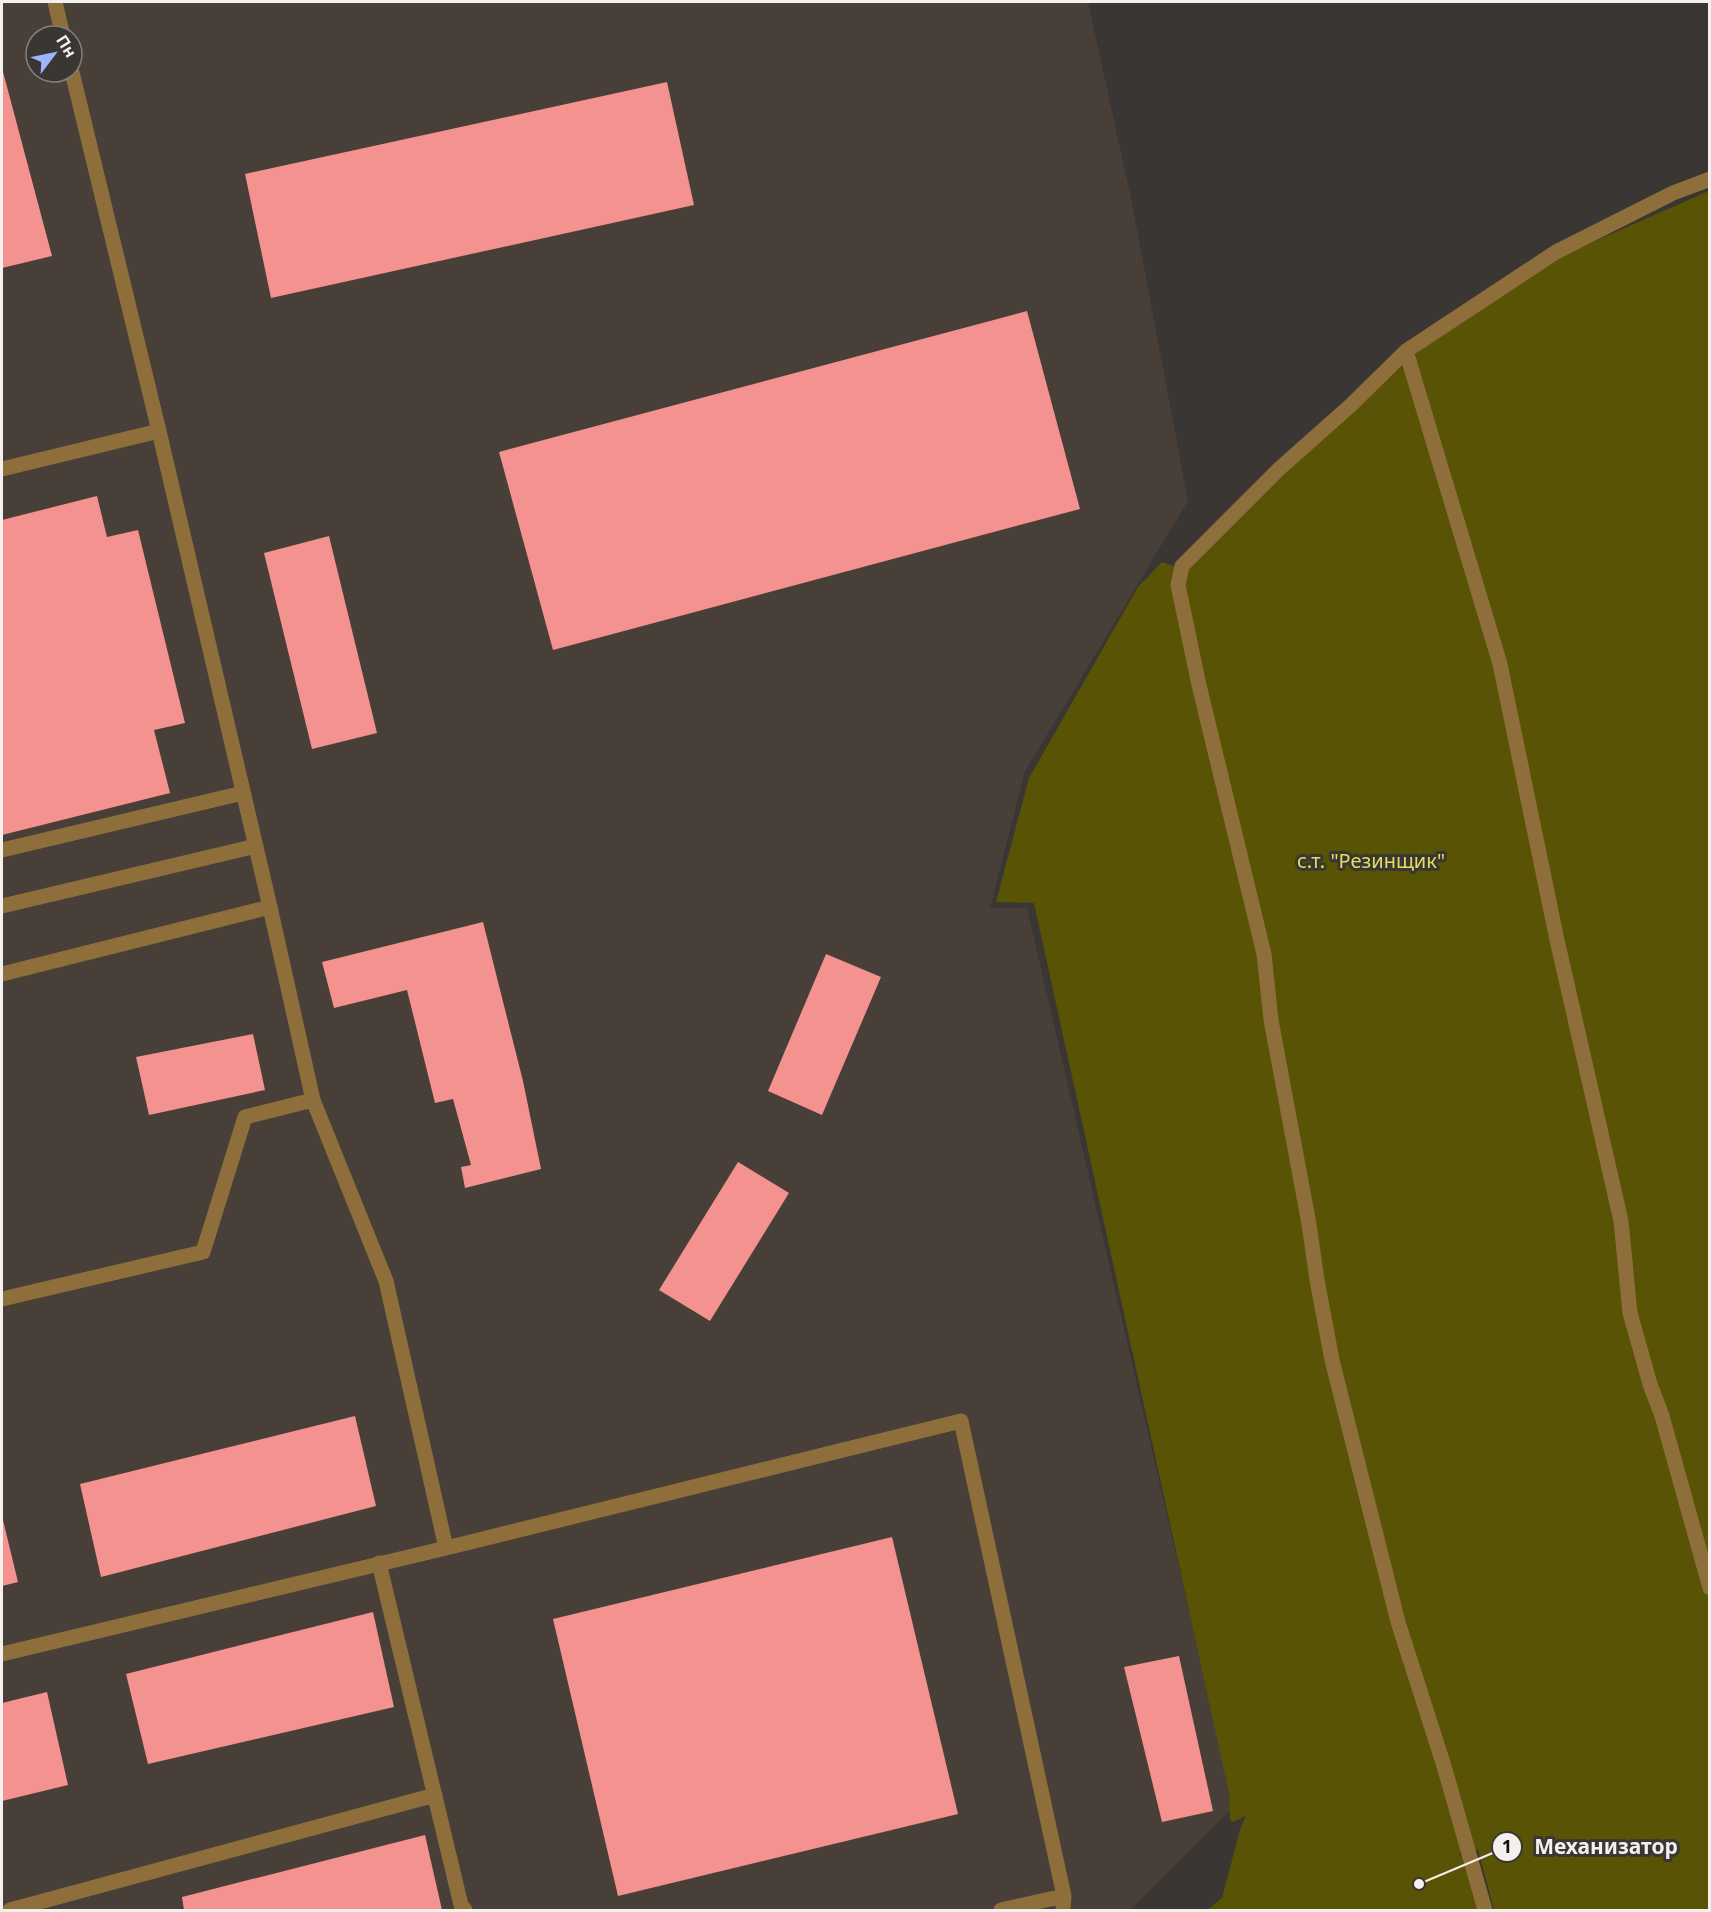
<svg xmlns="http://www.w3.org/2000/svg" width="1711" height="1912" font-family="'Noto Sans',sans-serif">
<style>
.built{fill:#493f39;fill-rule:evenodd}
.green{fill:#585305}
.building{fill:#f3928f}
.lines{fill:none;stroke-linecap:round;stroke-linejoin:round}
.lane{stroke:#8e6e3a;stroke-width:15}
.labels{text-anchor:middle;stroke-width:6;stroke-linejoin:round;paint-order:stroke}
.park-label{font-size:20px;fill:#e4dd5e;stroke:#3a3634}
.leader{fill:none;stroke:#f3f0ee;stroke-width:2}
.callout-dot{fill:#f3f0ee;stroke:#3a3634;stroke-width:2}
.mark-label{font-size:18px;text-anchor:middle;font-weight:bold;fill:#111}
.callout-label{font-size:21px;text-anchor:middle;font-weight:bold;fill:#f3f0ee;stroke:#3a3634;stroke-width:6;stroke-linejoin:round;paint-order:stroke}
</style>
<rect width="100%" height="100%" fill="#3a3634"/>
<path class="built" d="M2 2H1088L1132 203 1188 501 1025 771 990 908H1027L1234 1806 1130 1910H2ZM36 36H72V72H36Z"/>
<path class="green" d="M1709 191V1910H1494L1478 1849 1458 1854 1467 1858 1481 1910H1207L1222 1898 1240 1830 1246 1816 1233 1822 1230 1820 1229 1793 1034 903 996 902 1029 778 1138 587 1162 562 1188 571 1223 532 1368 395 1430 342 1545 263Z"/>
<path class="building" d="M2 68 52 256 2 268Z
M667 82 694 205 271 298 245 174Z
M1027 311 1080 509 553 650 499 452Z
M97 496 107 537 138 530 185 723 154 730 170 793 2 835V520Z
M329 536 377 733 312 749 264 553Z
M483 922 523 1081 541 1169 465 1188 461 1167 471 1165 453 1099 435 1103 407 990 334 1008 322 962Z
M826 954 881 977 822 1115 768 1091Z
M253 1034 265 1090 149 1115 136 1057Z
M738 1162 789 1193 710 1321 659 1290Z
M355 1416 376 1506 101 1577 80 1484Z
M2 1516 18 1582 2 1586Z
M892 1537 958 1814 618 1896 553 1619Z
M373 1612 394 1707 148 1764 126 1674Z
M1179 1656 1213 1811 1162 1822 1124 1667Z
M47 1692 68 1785 2 1801V1703Z
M425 1835 442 1910H184L182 1897Z"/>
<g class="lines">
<path class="lane" d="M55 2 63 36
M72 72 159 431 270 907 313 1100 386 1281 446 1548
M1406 351 1500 664 1557 940 1621 1221 1630 1313 1650 1384 1662 1416 1710 1588
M2 469 159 431
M2 850 243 793
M2 906 256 846
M2 974 270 907
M2 1299 203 1252 245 1117 313 1100
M379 1563 461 1905 465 1910
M2 1654 446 1548 961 1421 1064 1896 1063 1910
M10 1910 435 1795
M1001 1910 1064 1896
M1485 1910 1444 1766 1398 1622 1332 1360 1317 1280 1309 1224 1271 1020 1264 954 1199 685 1178 585 1182 566 1279 469 1351 405 1406 351 1556 252 1673 193 1710 179"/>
</g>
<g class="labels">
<g class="park-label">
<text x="1371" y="868">с.т. "Резинщик"</text>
</g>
</g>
<path class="leader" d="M1419 1884L1507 1847"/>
<g class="callout-dot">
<circle cx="1419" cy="1884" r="6"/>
<circle cx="1507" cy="1847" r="15"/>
</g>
<g class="mark-label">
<text x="1507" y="1853">1</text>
</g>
<g class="callout-label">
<text x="1606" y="1854">Механизатор</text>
</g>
<rect width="1711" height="1912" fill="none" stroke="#f3f0ee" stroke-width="6"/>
<g transform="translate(54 54) rotate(58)"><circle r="28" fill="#3a3634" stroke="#84807e" stroke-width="1.5"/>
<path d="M0-4.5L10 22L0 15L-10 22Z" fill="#9db4fd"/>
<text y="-9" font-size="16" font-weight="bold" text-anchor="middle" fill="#f3f0ee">Пн</text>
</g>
</svg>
